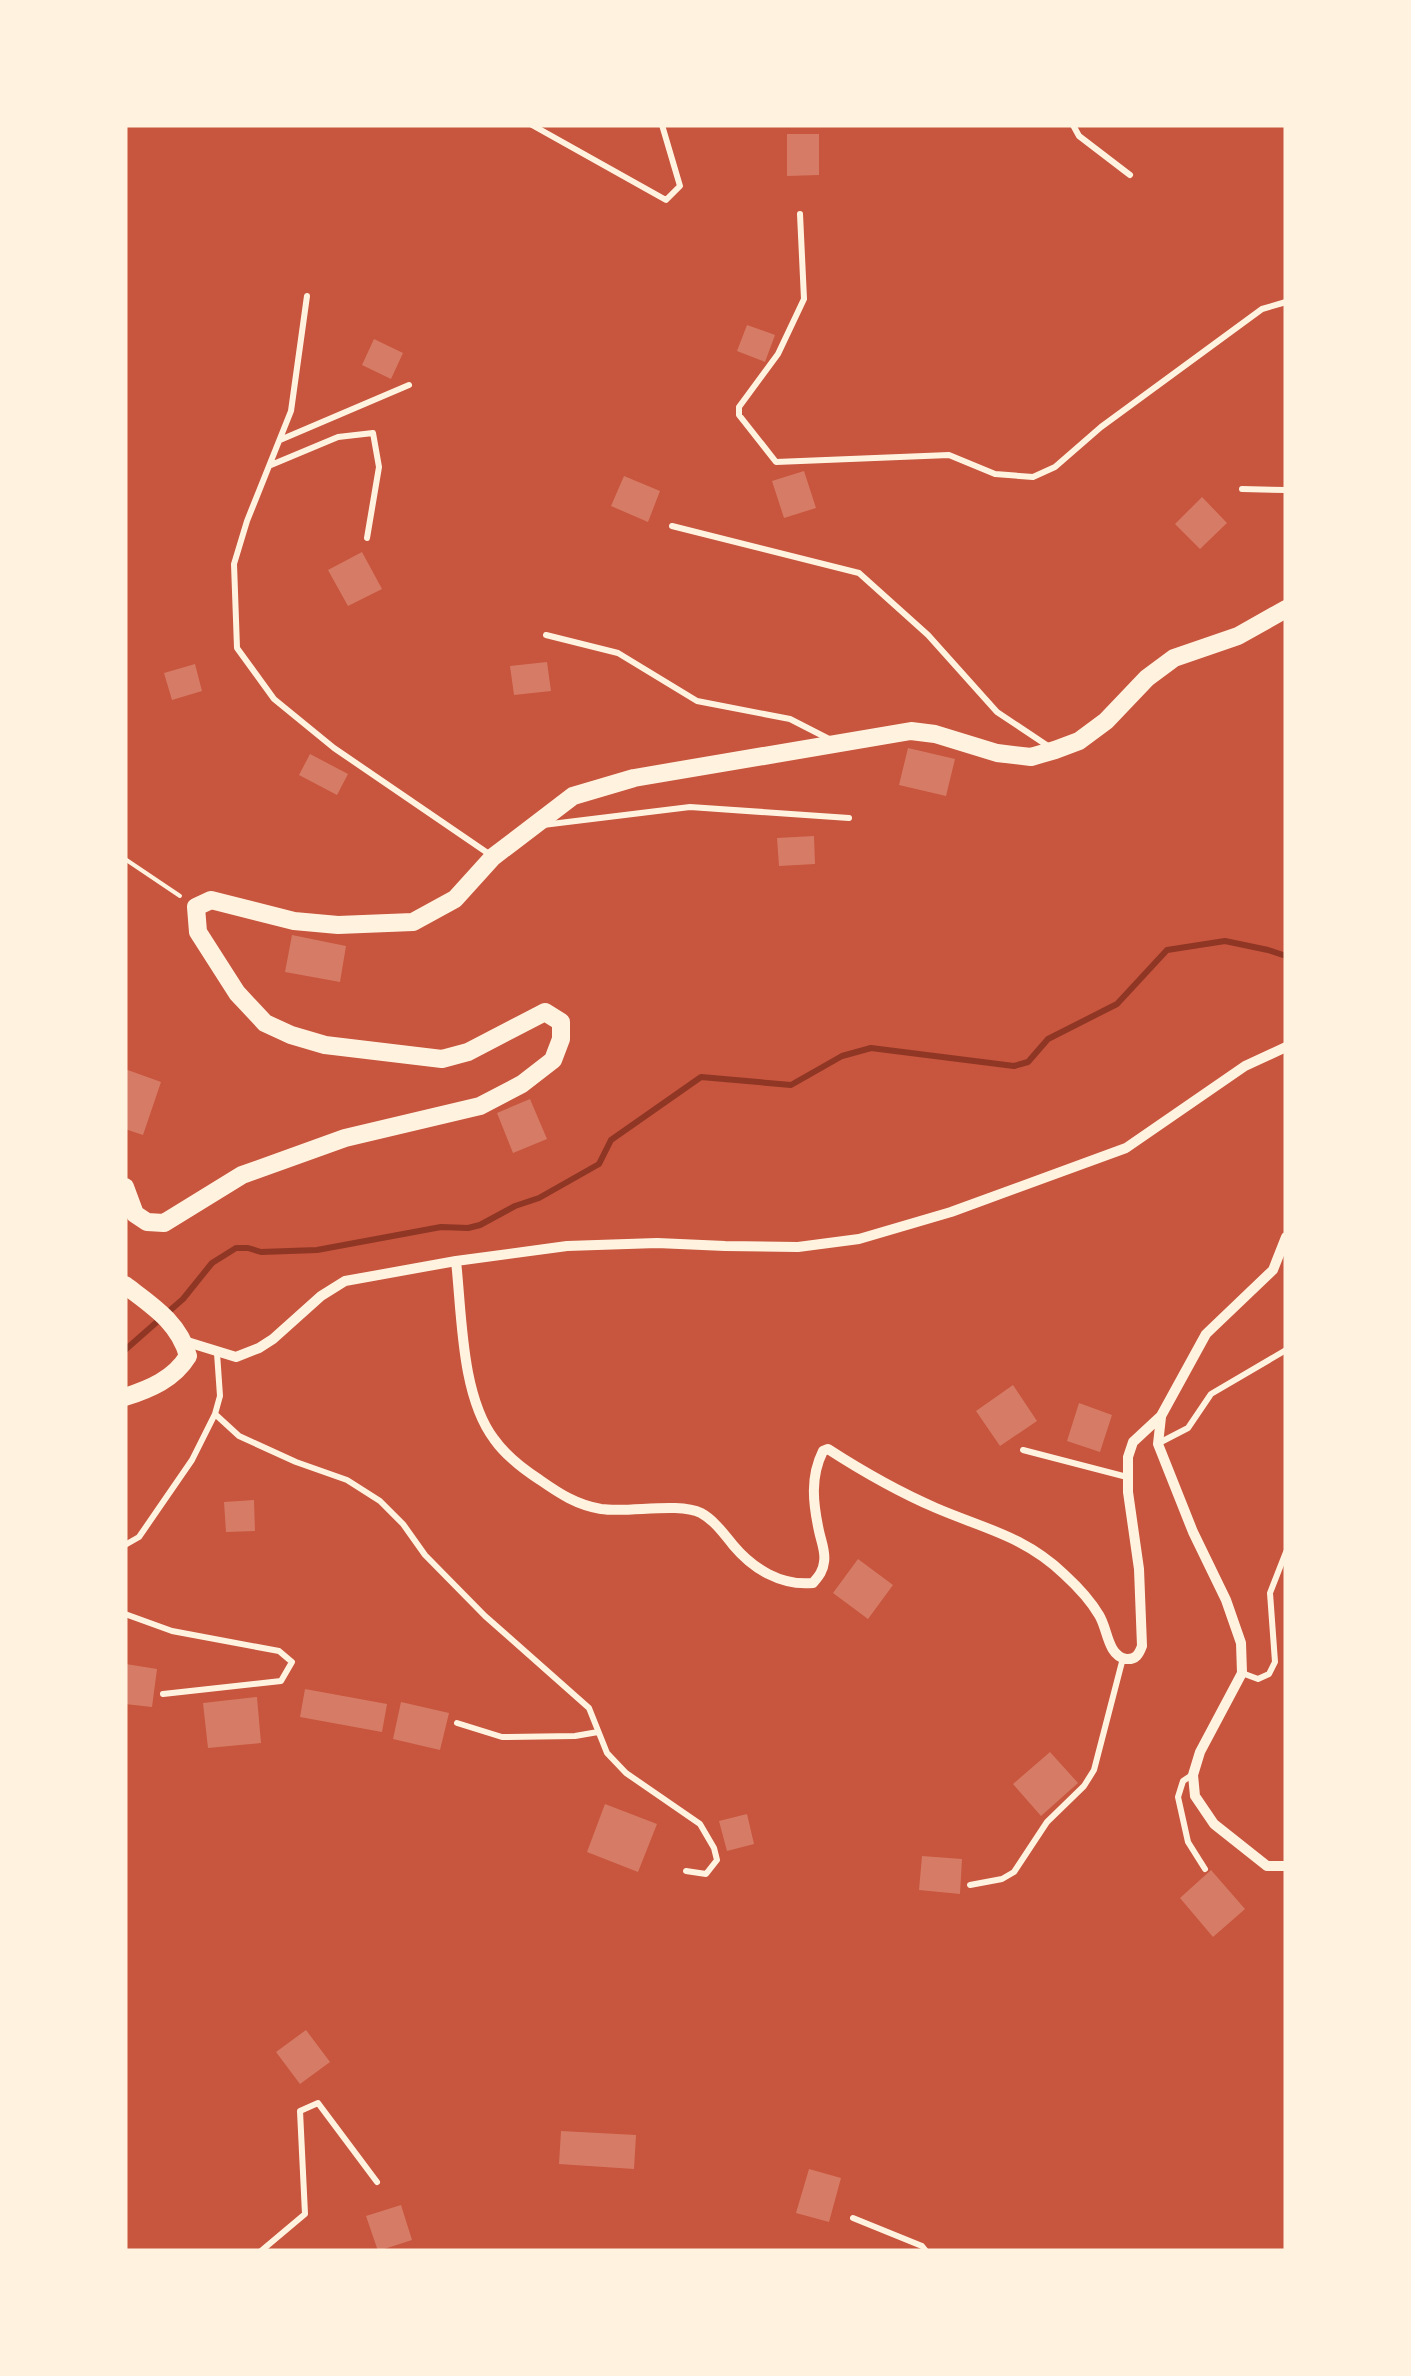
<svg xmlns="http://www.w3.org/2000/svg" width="1411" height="2376" font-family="Rubik,sans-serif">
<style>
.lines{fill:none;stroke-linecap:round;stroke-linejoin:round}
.stream{stroke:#8f3625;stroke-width:6}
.building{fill:#d67c66}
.path{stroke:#fff3e0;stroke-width:4}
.service{stroke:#fff3e0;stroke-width:6}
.minor{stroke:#fff3e0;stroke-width:10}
.tertiary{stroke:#fff3e0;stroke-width:18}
</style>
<rect width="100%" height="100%" fill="#c8553d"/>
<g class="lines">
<path class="stream" d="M125 1350 183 1299 212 1263 236 1248H248L261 1252 317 1250 441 1227 468 1228 480 1225 515 1206 539 1198 599 1164 611 1140 701 1077 791 1085 842 1056 871 1048 1014 1066 1028 1062 1048 1039 1117 1004 1167 950 1225 941 1268 950 1286 956"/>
</g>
<path class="building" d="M787 134H819V175L787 176Z
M747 325 775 335 765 362 737 351Z
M374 339 403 353 391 379 362 365Z
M804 471 816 508 784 518 772 481Z
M624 476 660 491 648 522 611 506Z
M1202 497 1227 523 1200 549 1175 524Z
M362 552 382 589 348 606 328 570Z
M547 662 551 691 514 695 510 666Z
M195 664 202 691 172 700 164 673Z
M908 748 955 759 946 796 899 785Z
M310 754 348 774 337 795 299 775Z
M814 836 815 864 779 866 777 838Z
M292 935 346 946 340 982 285 972Z
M125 1069 161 1082 143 1135 125 1129Z
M530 1099 547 1139 513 1153 497 1113Z
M1013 1385 1037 1421 1000 1446 976 1411Z
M1079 1403 1112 1415 1100 1452 1067 1441Z
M254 1500 255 1531 226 1532 224 1502Z
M858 1559 893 1585 868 1619 833 1593Z
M126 1664 157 1669 152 1707 125 1704Z
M305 1689 387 1704 382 1732 300 1717Z
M257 1697 261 1743 208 1748 203 1703Z
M401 1702 449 1713 440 1750 393 1739Z
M1050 1752 1078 1783 1041 1816 1013 1784Z
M605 1804 657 1824 638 1872 587 1852Z
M747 1814 754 1844 727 1851 719 1821Z
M922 1856 962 1859 960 1894 919 1890Z
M1211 1870 1245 1909 1213 1937 1180 1898Z
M306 2030 330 2062 300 2084 276 2052Z
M561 2131 636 2135 634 2169 559 2164Z
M809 2169 841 2178 829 2222 796 2213Z
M401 2205 412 2240 378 2251 366 2216Z"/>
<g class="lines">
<path class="path" d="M125 859 180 896"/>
<path class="service" d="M532 125 666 200 680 186 662 125
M1073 125 1079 136 1130 175
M800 214 804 299 778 354 739 407V415L776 462 949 455 995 474 1033 477 1055 467 1101 427 1262 309 1286 302
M307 296 291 411 247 521 234 564 237 648 274 699 334 748 492 856
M280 440 409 385
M271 465 338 437 373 433 379 467 367 538
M1242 489 1286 490
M672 526 859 573 928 635 997 712 1051 748
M546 635 618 653 697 701 790 719 831 740
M543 825 690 807 849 818
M217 1353 220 1396 215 1414 239 1436 296 1462 347 1480 380 1501 403 1524 425 1555 485 1616 589 1708 607 1753 626 1773 700 1824 714 1848 717 1860 706 1874 686 1871
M1159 1443 1188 1428 1211 1394 1286 1350
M1023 1450 1127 1477
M125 1545 139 1537 192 1460 215 1414
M125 1614 172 1631 279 1651 292 1662 281 1681 163 1694
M1242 1673 1258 1679 1269 1674 1275 1662 1270 1593 1286 1552
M457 1723 502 1737 575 1736 598 1732
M1192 1775 1183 1781 1178 1797 1188 1842 1205 1869
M970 1885 1002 1879 1014 1872 1047 1822 1084 1786 1094 1770 1123 1658
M853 2218 922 2246 926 2251
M261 2251 305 2214 300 2111 318 2103 377 2182"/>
<path class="minor" d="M456 1261C462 1315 461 1395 494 1439 506 1456 523 1469 540 1480 560 1494 577 1505 601 1509 629 1513 679 1502 701 1513 714 1520 724 1534 733 1545 753 1569 781 1586 813 1583 818 1577 823 1572 824 1562 826 1552 821 1541 819 1531 813 1503 810 1477 823 1451L828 1449C862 1471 899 1492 936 1508 985 1529 1024 1536 1064 1574 1076 1585 1091 1601 1099 1615 1108 1629 1107 1655 1126 1659 1136 1660 1139 1654 1142 1646L1139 1569 1128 1492V1457L1133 1442 1161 1416 1206 1334 1273 1270 1286 1237
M184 1341 236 1357 259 1348 273 1339 321 1296 345 1281 456 1261 567 1246 657 1243 725 1246 798 1247 859 1239 951 1212 1126 1148 1245 1066 1286 1047
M1161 1417 1158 1444 1193 1532 1226 1600 1241 1643 1242 1673 1200 1752 1193 1775 1195 1796 1214 1824 1267 1866H1286"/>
<path class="tertiary" d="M125 1187 135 1214 147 1222 164 1223 242 1175 345 1138 480 1106 522 1084 553 1060 561 1039V1022L545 1012 468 1052 442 1059 325 1045 291 1035 265 1023 237 993 198 932 196 907 211 900 294 921 338 925 413 922 455 899 493 857 573 796 634 778 911 731 935 734 997 753 1031 757 1055 750 1079 741 1106 721 1147 678 1174 658 1238 636 1286 609
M125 1285C151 1305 179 1322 188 1356 174 1379 150 1389 125 1397"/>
</g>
<rect width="1411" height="2376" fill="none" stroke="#fff3e0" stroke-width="255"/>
</svg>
